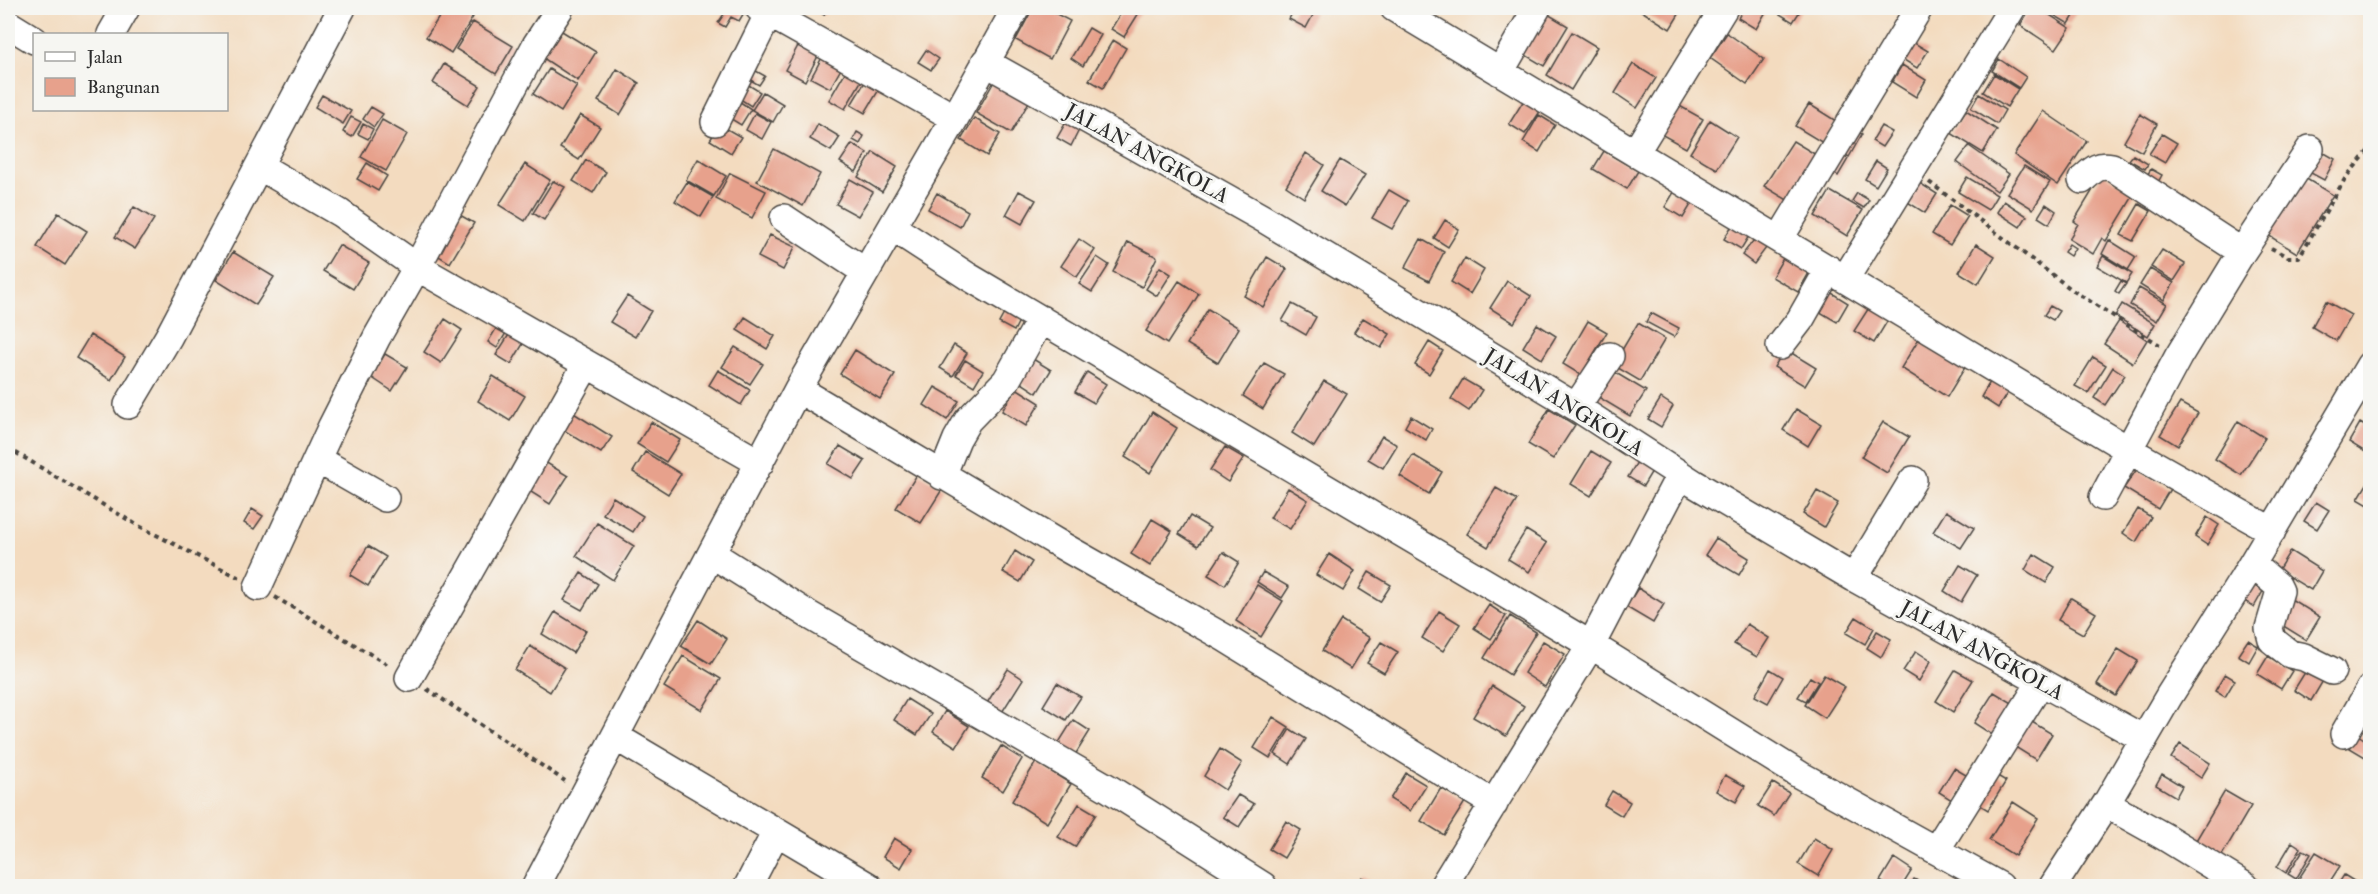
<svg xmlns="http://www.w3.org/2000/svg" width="2378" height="894" font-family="'IM FELL Double Pica',serif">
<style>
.building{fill:#e7a18c}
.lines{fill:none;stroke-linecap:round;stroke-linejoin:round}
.minor-casing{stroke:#494541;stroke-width:30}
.path{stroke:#494541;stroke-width:4;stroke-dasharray:4.5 4.5;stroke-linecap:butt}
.minor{stroke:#fff;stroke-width:27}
.labels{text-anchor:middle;stroke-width:6;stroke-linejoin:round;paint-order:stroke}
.street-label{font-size:21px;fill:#2b2b2b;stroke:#f6f6f2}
</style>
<rect width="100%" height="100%" fill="#f6f6f2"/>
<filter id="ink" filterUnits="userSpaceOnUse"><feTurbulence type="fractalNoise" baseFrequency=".0167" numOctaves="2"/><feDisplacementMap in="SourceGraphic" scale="12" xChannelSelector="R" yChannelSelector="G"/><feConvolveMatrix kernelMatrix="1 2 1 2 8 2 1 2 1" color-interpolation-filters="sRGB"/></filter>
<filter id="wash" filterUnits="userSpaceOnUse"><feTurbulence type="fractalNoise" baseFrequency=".008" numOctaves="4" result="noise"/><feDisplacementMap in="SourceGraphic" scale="24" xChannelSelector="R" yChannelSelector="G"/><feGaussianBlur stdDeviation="1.35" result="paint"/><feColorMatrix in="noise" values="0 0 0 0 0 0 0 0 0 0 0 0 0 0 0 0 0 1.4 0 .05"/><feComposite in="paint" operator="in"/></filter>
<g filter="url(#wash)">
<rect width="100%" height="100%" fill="#f3dbbf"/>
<g id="blocks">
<path class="building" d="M445 8H457L473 17 451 53 426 37Z
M728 8H739L745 11 739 21 731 17 725 27 718 23Z
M812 8H829L824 15Z
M1033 8H1045L1070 21 1050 59 1016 40Z
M1124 8H1142L1124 37 1111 29Z
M1295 8H1305L1314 13 1306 28 1289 19Z
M1642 8H1674L1681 11 1670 29 1640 10Z
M1744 8H1763L1767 10 1756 29 1738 18Z
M1770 8H1802L1793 22Z
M2031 8H2039L2070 28 2056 49 2020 25Z
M2042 8H2072L2077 11 2069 24Z
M1541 10 1568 26 1544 66 1517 50Z
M473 22 513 46 496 74 456 49Z
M557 28 596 52 578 81 540 56Z
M1089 28 1101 35 1083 66 1071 58Z
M1572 32 1597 47 1571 90 1547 75Z
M1727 33 1764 59 1747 84 1710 58Z
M1904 37 1928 51 1917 68 1894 54Z
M1113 40 1126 48 1103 88 1089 80Z
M799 44 819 54 805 81 785 70Z
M826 50 846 60 830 88 811 78Z
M926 50 939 59 931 70 918 62Z
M1999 59 2026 77 2019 88 1992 71Z
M851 62 867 71 845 109 829 100Z
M444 64 480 86 468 105 433 83Z
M1633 64 1656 78 1637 108 1615 93Z
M1902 65 1926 80 1916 97 1892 82Z
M747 66 765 76 759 85 742 75Z
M549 69 577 86 561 112 533 94Z
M617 69 639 83 620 115 598 101Z
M1994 74 2018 89 2007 107 1983 92Z
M869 75 883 83 865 113 851 105Z
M739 79 760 92 751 106 731 93Z
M995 80 1030 100 1011 133 976 113Z
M763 92 783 104 773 122 752 110Z
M1979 94 2005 110 1997 124 1971 108Z
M322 95 351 111 343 124 315 107Z
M734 98 751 109 741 125 723 114Z
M1524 100 1541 110 1525 134 1509 124Z
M1676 104 1703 119 1686 148 1659 133Z
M1809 104 1836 121 1823 143 1795 126Z
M371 107 383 114 374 127 363 119Z
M1966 110 1997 130 1983 153 1951 133Z
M2043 111 2087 141 2058 185 2014 155Z
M755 113 771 122 762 139 746 130Z
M2140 114 2157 124 2142 152 2124 142Z
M580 115 600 127 579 160 560 148Z
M1539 115 1555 125 1539 152 1523 142Z
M351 117 361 122 352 137 343 132Z
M1069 117 1082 124 1071 146 1057 138Z
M974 118 1000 134 987 156 961 140Z
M382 120 407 134 386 171 361 157Z
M1710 120 1737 137 1717 169 1690 153Z
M363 124 373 129 368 139 358 134Z
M818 124 840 137 831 151 810 139Z
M720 125 741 137 731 153 710 140Z
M1881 126 1892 132 1882 147 1872 141Z
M1849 127 1862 134 1849 157 1835 149Z
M857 132 864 136 860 144 853 140Z
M2162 134 2177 143 2165 163 2149 154Z
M1793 141 1818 156 1789 201 1764 186Z
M852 144 867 153 856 172 840 162Z
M1969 146 2009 174 1997 191 1957 162Z
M774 149 820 174 803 206 757 181Z
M1604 151 1638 171 1627 189 1593 169Z
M1835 151 1848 159 1838 176 1825 168Z
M2321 151 2335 159 2324 180 2309 172Z
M873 152 897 167 882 192 858 177Z
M1306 153 1324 165 1304 198 1286 186Z
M2133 155 2148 164 2145 169 2129 160Z
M698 159 726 176 714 196 686 180Z
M586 160 606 172 593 193 573 181Z
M1340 160 1365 175 1345 206 1321 191Z
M1876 161 1887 168 1876 186 1865 179Z
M367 163 387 176 378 191 357 179Z
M525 164 550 180 525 221 499 205Z
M2024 166 2050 182 2033 209 2007 193Z
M2151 169 2162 175 2157 184 2146 177Z
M730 173 766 191 752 218 716 199Z
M2103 173 2135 193 2106 241 2102 238 2093 254 2069 239 2078 224 2074 221Z
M2300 175 2333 195 2297 253 2263 232Z
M1967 177 1997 195 1988 210 1958 192Z
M850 179 873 192 858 216 836 204Z
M553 181 565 187 544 220 533 213Z
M687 182 713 197 701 217 675 201Z
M1918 182 1937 194 1925 213 1906 201Z
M1677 187 1695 198 1683 218 1665 207Z
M1389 190 1408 201 1392 229 1372 218Z
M1019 191 1036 200 1022 224 1006 215Z
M1830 191 1863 210 1847 236 1815 216Z
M937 193 968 211 960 227 928 209Z
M1857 193 1869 200 1864 208 1852 201Z
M2004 201 2027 216 2020 227 1997 212Z
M2046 204 2056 211 2049 224 2038 217Z
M2139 204 2151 211 2133 241 2121 235Z
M1950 205 1968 216 1950 245 1932 234Z
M134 207 154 219 135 249 115 237Z
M453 211 474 223 450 263 429 250Z
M58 213 87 231 65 265 37 247Z
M1738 215 1755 226 1741 249 1724 239Z
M1445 220 1459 229 1448 247 1434 238Z
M1761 231 1772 240 1754 264 1742 255Z
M770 235 795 247 783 270 758 257Z
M1079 239 1095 250 1077 277 1061 266Z
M1421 239 1444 252 1429 281 1405 268Z
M2109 240 2136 257 2128 270 2102 254Z
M1128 242 1157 257 1142 287 1113 272Z
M1976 244 1995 256 1978 284 1959 272Z
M2069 244 2075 248 2070 256 2064 252Z
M339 245 369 263 353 289 323 271Z
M1789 248 1814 264 1798 292 1772 277Z
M2162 250 2185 264 2174 281 2151 267Z
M233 252 274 277 256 305 216 280Z
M2103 256 2132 274 2126 283 2097 266Z
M1097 257 1109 265 1092 292 1079 284Z
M1267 257 1287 269 1263 307 1244 296Z
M1465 258 1484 270 1470 294 1451 282Z
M1160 267 1171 274 1157 296 1146 289Z
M2150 269 2174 283 2164 300 2140 285Z
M1179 281 1199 294 1167 344 1146 331Z
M1507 281 1531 296 1514 323 1490 308Z
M2121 281 2126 284 2119 294 2115 291Z
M1822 287 1848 303 1837 322 1810 306Z
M2139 288 2167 304 2157 321 2130 305Z
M627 296 651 311 635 337 610 322Z
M2326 301 2351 315 2336 341 2312 327Z
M1010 303 1024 311 1014 331 999 323Z
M1872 303 1891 315 1874 343 1854 331Z
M1292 304 1316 317 1306 335 1282 321Z
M2122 304 2155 324 2148 336 2115 316Z
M2050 306 2059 311 2053 320 2044 315Z
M1208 309 1239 328 1218 363 1187 344Z
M1651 313 1679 328 1674 337 1646 322Z
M745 317 775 336 767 349 737 330Z
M1363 318 1390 334 1381 348 1354 332Z
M445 319 462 330 441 363 424 352Z
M1588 321 1607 332 1581 375 1563 364Z
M2119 321 2147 340 2133 363 2104 344Z
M500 322 509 328 497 348 488 342Z
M1638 323 1665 339 1640 381 1613 365Z
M1537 324 1556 336 1542 359 1523 347Z
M512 330 526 339 511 364 496 355Z
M90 335 125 357 111 380 76 358Z
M1921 335 1967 364 1947 397 1901 368Z
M1429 342 1443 351 1429 374 1415 365Z
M954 345 967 353 953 376 940 368Z
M735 347 763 364 750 384 722 367Z
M1785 349 1816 368 1805 386 1774 367Z
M855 350 895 375 880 399 840 374Z
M385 354 407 367 392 391 371 377Z
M1028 356 1051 370 1037 393 1014 378Z
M2093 357 2106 365 2088 393 2075 386Z
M965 360 983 371 974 386 956 375Z
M1264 363 1284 374 1263 409 1243 396Z
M2113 367 2125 375 2105 405 2094 398Z
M718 370 750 390 741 405 709 385Z
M1611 370 1646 391 1630 416 1595 395Z
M1087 372 1106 384 1094 403 1075 392Z
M493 376 525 396 510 421 478 401Z
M1993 377 2011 387 1998 408 1981 397Z
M1463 379 1482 390 1469 411 1451 399Z
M1324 381 1347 394 1314 447 1292 433Z
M935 387 959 401 947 420 924 405Z
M1016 388 1040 403 1026 426 1002 411Z
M1661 398 1673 406 1661 427 1648 419Z
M2180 403 2198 413 2178 446 2160 435Z
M1549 409 1575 425 1553 459 1528 444Z
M1796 409 1821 424 1808 446 1783 430Z
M572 412 612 437 601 453 562 429Z
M1152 412 1177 428 1150 473 1125 457Z
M1411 416 1432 429 1426 440 1405 427Z
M2238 421 2265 438 2241 475 2215 459Z
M651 422 680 440 666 462 637 444Z
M1883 422 1909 437 1887 473 1861 457Z
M2360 423 2370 429V455L2349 442Z
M1382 436 1397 445 1383 468 1368 459Z
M840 446 865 461 853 479 828 464Z
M1225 447 1244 458 1228 482 1210 470Z
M1591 451 1611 463 1591 496 1571 484Z
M645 452 681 474 668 494 633 472Z
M1413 455 1442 472 1429 494 1400 476Z
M1640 457 1655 466 1643 486 1628 477Z
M540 459 568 476 550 504 523 487Z
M2137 469 2170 489 2158 509 2124 488Z
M918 473 943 488 921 523 896 508Z
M2370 479V506L2358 499Z
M1288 488 1308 500 1290 529 1270 518Z
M1496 488 1517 500 1488 547 1467 534Z
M1817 491 1838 503 1824 527 1803 514Z
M613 497 643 516 633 532 603 514Z
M2316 502 2329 510 2317 529 2304 521Z
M252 509 263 516 254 529 244 523Z
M2138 509 2151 517 2136 542 2123 533Z
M1946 511 1974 528 1961 548 1933 532Z
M1190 516 1210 528 1198 546 1179 534Z
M2207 517 2219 525 2207 545 2195 537Z
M1152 519 1172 531 1150 566 1131 554Z
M597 523 634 546 613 580 576 556Z
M1526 530 1547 543 1529 572 1508 559Z
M1716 538 1749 558 1739 575 1705 555Z
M368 546 386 557 368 586 350 575Z
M1015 551 1032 562 1020 582 1003 572Z
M2290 551 2322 571 2311 590 2278 570Z
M1223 552 1239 562 1225 585 1208 575Z
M1329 554 1355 571 1343 591 1316 575Z
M2034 554 2055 567 2046 583 2025 570Z
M1960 565 1977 575 1961 602 1944 591Z
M1263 572 1289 587 1282 598 1257 582Z
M1369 572 1391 585 1380 602 1359 589Z
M581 573 598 584 582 610 564 600Z
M1257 585 1283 601 1261 637 1236 621Z
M2253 585 2263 591 2254 607 2243 600Z
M1638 588 1664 604 1653 623 1626 607Z
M2071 598 2096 613 2083 634 2058 620Z
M2291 599 2320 617 2306 640 2277 622Z
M1489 605 1506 616 1491 639 1474 628Z
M1439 611 1460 624 1443 651 1422 638Z
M555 612 586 631 573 653 542 634Z
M1510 616 1536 632 1510 675 1484 658Z
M1856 617 1874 628 1865 644 1846 633Z
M698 620 727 639 711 664 681 646Z
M1341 620 1370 638 1351 669 1322 651Z
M1747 624 1769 638 1757 657 1734 644Z
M1877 631 1891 639 1881 657 1867 648Z
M2248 640 2258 646 2249 662 2238 655Z
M1543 641 1565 654 1545 687 1524 673Z
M1381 642 1398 652 1384 673 1367 663Z
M530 646 565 668 550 692 515 670Z
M2118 649 2138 661 2116 696 2097 684Z
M1916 651 1931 661 1919 681 1903 671Z
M683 656 721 679 702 710 664 687Z
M2268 656 2292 671 2281 689 2257 674Z
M1008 669 1023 679 999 717 984 708Z
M1770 669 1783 677 1768 703 1755 696Z
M2307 669 2324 679 2311 701 2294 690Z
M1955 670 1973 680 1953 712 1936 701Z
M2225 674 2235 680 2225 697 2215 691Z
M1824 675 1845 687 1825 718 1805 705Z
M1810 677 1818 682 1806 701 1798 697Z
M1057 683 1081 697 1066 720 1043 706Z
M1492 686 1524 706 1506 736 1473 717Z
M1994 692 2014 704 1994 736 1974 723Z
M907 699 931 714 917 735 894 720Z
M945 711 969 726 956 747 933 732Z
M1273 717 1289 727 1270 758 1254 748Z
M2027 719 2052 734 2036 760 2012 745Z
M1073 720 1090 731 1075 755 1058 744Z
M1290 729 1306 739 1290 764 1275 754Z
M2358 735 2370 743V747L2365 757 2350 748Z
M2180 744 2210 763 2201 778 2171 758Z
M1001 746 1022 759 1003 791 982 778Z
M1220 749 1242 763 1225 790 1204 776Z
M1036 762 1071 784 1047 823 1012 801Z
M1954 768 1971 778 1955 802 1939 792Z
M1989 771 2006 781 1988 810 1972 800Z
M1406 773 1426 785 1410 811 1390 799Z
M2162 774 2182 786 2176 797 2156 785Z
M1725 775 1745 786 1736 802 1716 791Z
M1773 783 1789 793 1774 816 1758 806Z
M1441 788 1465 802 1444 835 1421 821Z
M1612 791 1630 802 1622 816 1604 805Z
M2225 791 2251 806 2221 857 2195 842Z
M1238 795 1254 804 1239 827 1223 817Z
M2013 802 2038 818 2015 856 1989 840Z
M1079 804 1096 814 1075 847 1058 837Z
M1286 821 1301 830 1284 858 1269 849Z
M894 838 912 849 901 868 883 857Z
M1814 838 1833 850 1818 876 1798 864Z
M2292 842 2301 848 2286 873 2277 867Z
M2303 850 2311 854 2296 879 2288 874Z
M2316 852 2340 866 2327 886H2294Z
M1894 858 1912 870 1902 886H1888L1880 881Z
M2344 875 2357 883 2355 886H2337Z
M1362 877 1377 886H1356Z
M1914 879 1927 886H1910Z"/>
</g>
</g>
<g filter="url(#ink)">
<use href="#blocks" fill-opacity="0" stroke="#494541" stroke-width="1.5"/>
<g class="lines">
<defs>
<path id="minor" d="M759 8 955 118
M1394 8 2129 450 2272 531
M8 24 34 40
M111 34 126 8
M985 62 1264 219 1576 407 1695 484 1854 578 2144 739
M1500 72 1537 8
M715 122 769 13
M1635 153 1724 8
M259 166 340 213 417 267 760 463
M2082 180C2093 170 2097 164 2112 167L2242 252
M784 218 864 271
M892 227 969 277 1591 645 1800 775 2000 886
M1780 238 1919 8
M1845 279 2012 8
M1780 346 1800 320 1829 269
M798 389 1066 548 1225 638 1494 804
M128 405 169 336 342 8
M1576 407 1610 356
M317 459 385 498
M942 476 957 439 968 420 1006 381 1041 319
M2103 497 2178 357 2242 252 2310 149
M712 554 809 615 1108 788 1263 886
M2252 564 2277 585 2280 591 2269 628 2272 640 2290 654 2304 657 2332 671
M1854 578 1913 480
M258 587 332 426 377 337 417 267 536 45 560 8
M409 678 586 365
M2344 734 2370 689
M616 737 868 886
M2106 804 2165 837 2245 886
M1936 850 2041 682
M536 886 798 389 955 118 1016 8
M748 886 776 832
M1443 886 1591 645 1680 475
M2053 886 2106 804 2169 696 2243 579 2370 365"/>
</defs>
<use href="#minor" class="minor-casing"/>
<path class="path" d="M1929 182 2075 292 2160 345
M2271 248 2288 257H2299L2346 177 2370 149
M8 448 137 525 240 578
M275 597 390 666
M427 689 565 781"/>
<use href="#minor" class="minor"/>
</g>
</g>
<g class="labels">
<g class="street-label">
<text transform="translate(1147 153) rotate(29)" y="7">JALAN ANGKOLA</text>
<text transform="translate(1564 402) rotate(32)" y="7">JALAN ANGKOLA</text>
<text transform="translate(1982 650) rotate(29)" y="7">JALAN ANGKOLA</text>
</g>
</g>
<rect width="2378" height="894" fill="none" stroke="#f6f6f2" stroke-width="30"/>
<rect x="33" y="33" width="195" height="78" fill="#f6f6f2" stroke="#a5a5a2" stroke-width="1.5"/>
<rect x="45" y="52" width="30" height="9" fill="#ffffff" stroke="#a5a5a2" stroke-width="1.5"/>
<text x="87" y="63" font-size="18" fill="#2b2b2b">Jalan</text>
<rect x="45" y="78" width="30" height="18" fill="#e7a18c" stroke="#a5a5a2" stroke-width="1.5"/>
<text x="87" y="93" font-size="18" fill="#2b2b2b">Bangunan</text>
</svg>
